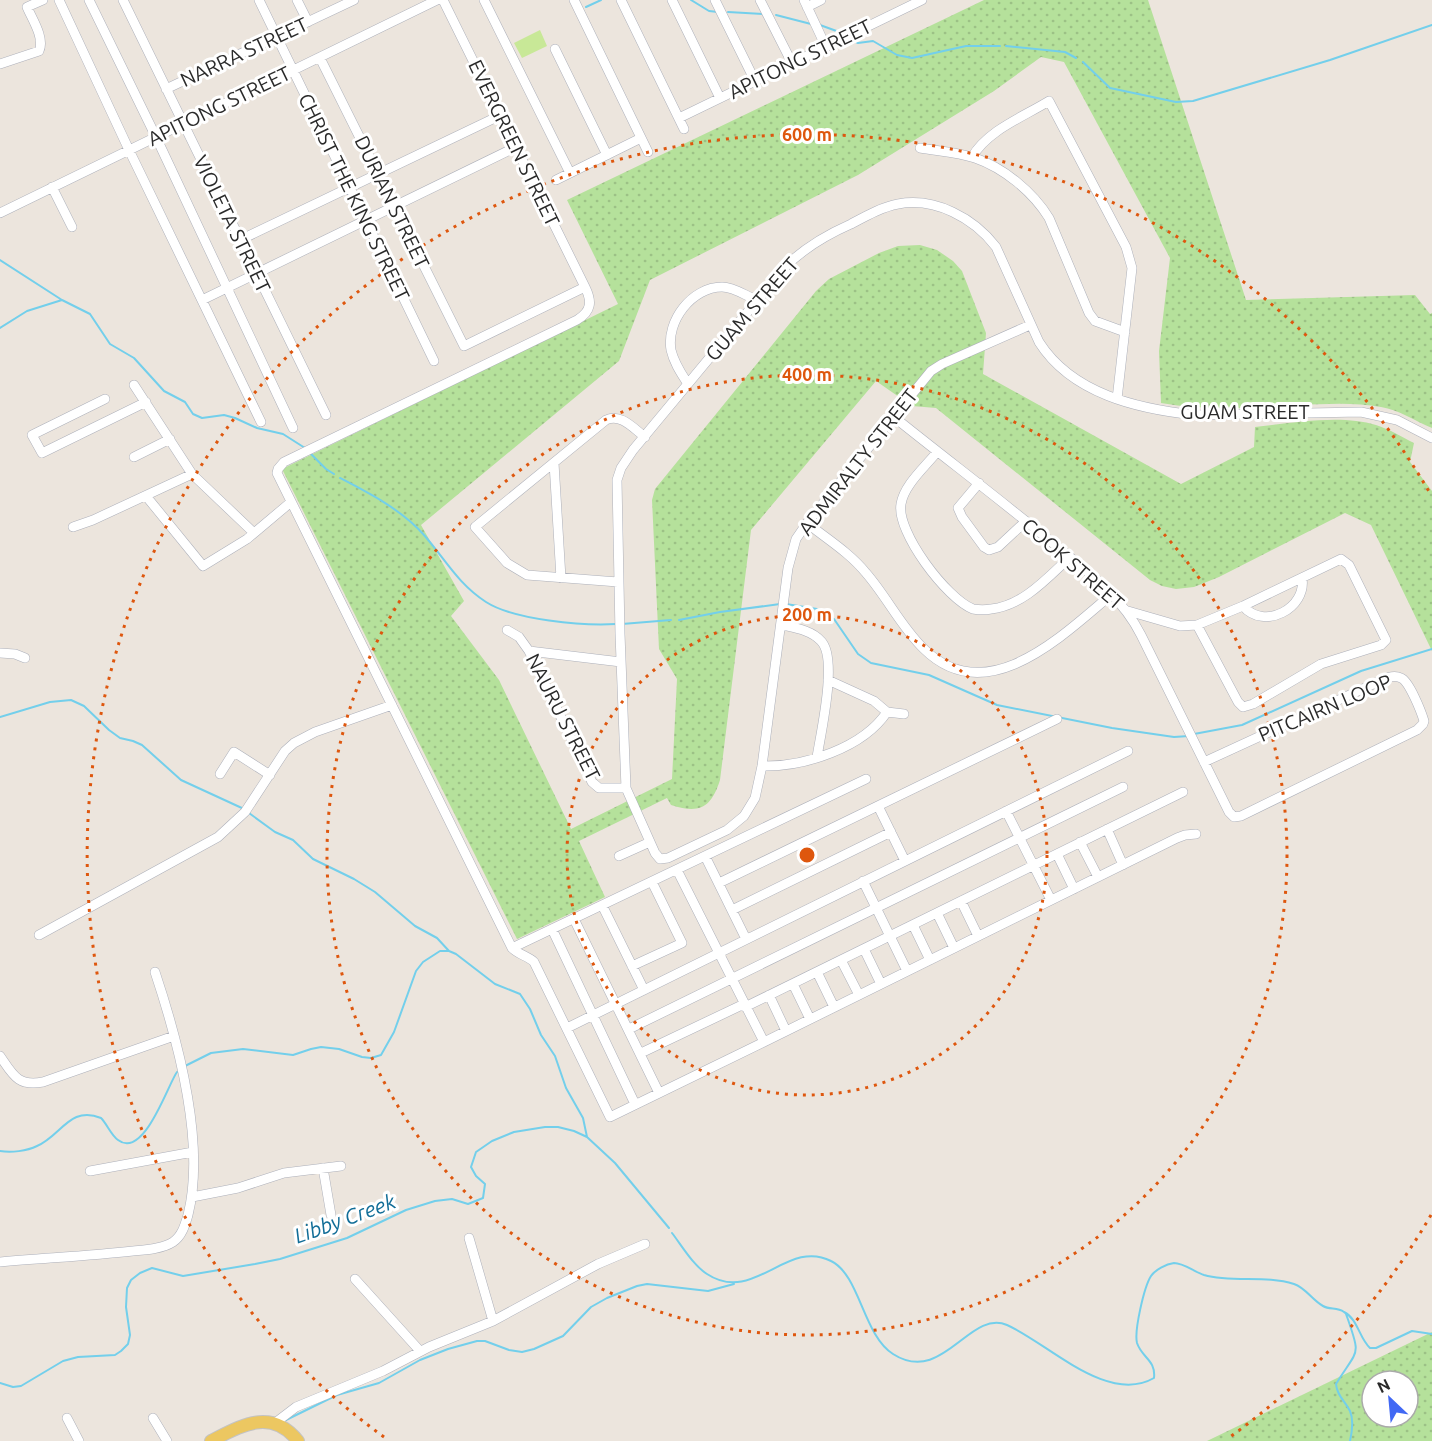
<svg xmlns="http://www.w3.org/2000/svg" width="1432" height="1441" font-family="Ubuntu,sans-serif">
<style>
.green{fill:url(#green-dots);fill-rule:evenodd}
.pitch{fill:#c8e897}
.lines{fill:none;stroke-linecap:round;stroke-linejoin:round}
.stream{stroke:#73cfeb;stroke-width:2}
.minor-casing{stroke:#adb0ba;stroke-width:10}
.major-casing{stroke:#c3c3c3;stroke-width:14}
.minor{stroke:#fff;stroke-width:9}
.major{stroke:#ecc761;stroke-width:12}
.ring{fill:none;stroke:#de570e;stroke-width:3;stroke-dasharray:3 6}
.labels{text-anchor:middle;stroke-width:6;stroke-linejoin:round;paint-order:stroke}
.street-label{font-size:20px;fill:#2a2a2a;stroke:#fff}
.water-label{font-size:21px;font-style:italic;fill:#116d97;stroke:#fff}
.centre{fill:#de570e;stroke:#fff;stroke-width:3}
.ring-label{font-size:18px;text-anchor:middle;font-weight:bold;fill:#de570e;stroke:#fff;stroke-width:6;stroke-linejoin:round;paint-order:stroke}
</style>
<defs>
<pattern id="green-dots" width="8" height="8" patternUnits="userSpaceOnUse" patternTransform="scale(1.5)"><rect width="8" height="8" fill="#b5e19b"/><path d="M2 2h.1M6 6h.1" fill="none" stroke="#9cc186" stroke-width="1.8" stroke-linecap="round"/></pattern>
</defs>
<rect width="100%" height="100%" fill="#ece5dd"/>
<path class="green" d="M984 0H1148L1246 300 1415 295 1430 314 1432 313V428C1415 421 1399 410 1381 407 1354 402 1326 404 1298 405 1252 408 1207 411 1161 403L1159 351 1170 258 1064 62 1041 57 994 91 858 175 650 280 619 361 421 525 464 601 451 616 499 680 571 829 672 779 677 679 659 649 652 500 655 489 816 291 829 279 879 253 898 246 920 245 937 250 953 261 962 271 986 333 983 374 1181 484 1254 447 1255 427C1292 423 1341 414 1376 425 1389 429 1402 437 1414 443L1410 462 1432 491V651L1371 525 1345 513 1219 577 1194 587 1176 589 1162 586 1150 580 936 408 912 406 876 381 751 530 720 780C711 808 700 814 671 805L667 798 579 841 605 897 517 939 282 469 618 304 567 200Z
M1432 1332V1441H1207ZM1372 1381H1408V1417H1372Z"/>
<path class="pitch" d="M540 30 547 46 522 58 514 43Z"/>
<g class="lines">
<path class="stream" d="M691 0 709 11 718 12
M586 7 601 0
M728 12 763 14
M776 15 811 24
M820 25 842 33
M848 38 858 43 873 41 897 55 912 58 966 46H1000
M1006 46 1065 52 1076 58
M1083 62 1110 88 1176 102 1193 101 1330 60 1432 25
M0 260 62 300 90 314 110 344 134 358 164 391 185 402 193 414 202 418 224 415 235 418 257 428 283 434 305 448
M0 328 27 311 62 300
M310 453 326 469 334 474
M340 478C369 493 402 510 424 535 445 559 458 584 486 602 514 620 583 626 616 624
M786 604 817 609 834 619 858 654 871 663 929 675 997 705 1112 728 1174 737 1189 736
M679 620 720 612 780 604
M622 624 671 620
M0 717 50 702 71 700 84 706 109 730 120 738 133 741 142 745 181 780 244 809
M1194 734 1242 725 1361 671 1432 649
M249 813 275 832 293 840 313 859 354 879 375 892 415 926 437 938 449 951
M185 1066 211 1053 243 1049 293 1055 311 1049 321 1047 339 1049 362 1057 371 1058 381 1055 394 1032 416 971 423 962 440 951H449L456 954 495 984 520 994 530 1009 541 1035 555 1056 566 1088 583 1118 587 1137
M0 1151C11 1153 27 1151 37 1146 61 1136 70 1105 101 1118 107 1124 111 1135 118 1140 144 1160 168 1084 177 1072
M672 1233C682 1246 693 1265 707 1274 754 1305 787 1238 831 1261 860 1275 863 1335 893 1354 943 1386 969 1309 1007 1325 1048 1343 1107 1405 1154 1378 1156 1360 1142 1358 1137 1343 1134 1331 1144 1287 1151 1276 1155 1270 1166 1264 1174 1263 1184 1263 1194 1272 1204 1275 1233 1283 1265 1275 1294 1284 1306 1288 1312 1300 1323 1306 1330 1310 1337 1307 1344 1312 1358 1319 1359 1338 1370 1348H1376L1412 1331 1432 1334
M1346 1314C1362 1358 1358 1348 1336 1384 1337 1396 1345 1401 1350 1411 1354 1420 1352 1432 1350 1441
M0 1383 13 1387 21 1386 63 1361 78 1357 115 1355 121 1351 128 1344 130 1335 126 1307 127 1288 131 1280 140 1273 152 1268 183 1276 255 1264 280 1259 347 1238 406 1210 435 1201 452 1199 468 1204 483 1198 485 1184 476 1176 471 1167 476 1152 492 1141 514 1132 545 1127H558L574 1131 587 1137 615 1163 669 1228
M286 1420 337 1395 379 1383 420 1360 448 1349 477 1341H485L509 1350 522 1352 534 1349 563 1336 591 1307 607 1298 637 1286 647 1284 708 1291 734 1284"/>
<defs>
<path id="minor" d="M59 0 129 150 261 422
M89 0 156 137 293 428
M123 0 326 415
M259 0 434 361
M297 0 308 22
M443 0 585 287C592 301 592 311 577 320L284 462 278 469 277 473 512 948C519 955 528 956 534 962L610 1117 764 1042 1177 838 1185 835 1196 834
M484 0 570 173
M574 0 648 152
M621 0 684 129
M672 0 720 98
M715 0 755 81
M760 0 792 63
M804 0 826 47
M807 7 821 0
M555 49 607 155
M320 58 464 346 585 287
M0 64 39 51C45 38 32 19 27 7L43 0
M166 89 354 0
M679 118 922 0
M920 148C937 151 958 152 975 158 1004 168 1033 192 1049 218L1089 313 1095 321 1125 332
M972 157C988 130 1023 117 1049 101L1126 247 1132 268 1117 399
M556 180 641 138
M52 187 72 227
M0 213 437 0
M240 240 501 115
M202 300 516 147
M1030 325 942 364 931 371 807 523 796 539 788 568 762 766 755 798 744 816 727 830 668 858 660 859 655 853 626 788 620 634 617 480 621 468 633 450 785 267C805 247 826 235 851 224 866 216 882 207 898 204 935 197 974 218 996 247L1039 342C1072 394 1138 409 1195 415L1361 412 1397 420 1432 438
M688 384C681 373 674 363 671 350 666 321 692 287 722 287 734 287 746 296 757 300
M134 385 192 474 254 533
M105 399 32 435 42 453 146 402
M894 417C945 458 998 498 1049 540 1083 568 1121 595 1141 635L1229 812 1234 817 1241 816 1417 730 1423 724 1424 721C1421 711 1409 681 1401 678 1395 675 1388 677 1382 680L1204 762
M937 452C925 467 904 485 901 504 896 532 947 599 973 609 979 610 986 610 991 609 1023 606 1048 577 1070 557
M134 457 170 439
M554 463 561 578
M979 483 958 508 962 517 984 547 989 550 998 547 1026 521
M146 496 203 566 247 539 291 502
M807 523C827 539 850 553 866 573 887 597 901 627 924 649 987 711 1063 635 1112 594
M73 527 93 520 192 474
M618 582 527 575 507 563 475 527 606 420C621 413 633 428 645 437
M1243 606C1264 631 1307 608 1302 578
M1128 611 1180 626 1197 625 1243 606 1341 559 1349 565 1386 640 1381 645 1321 664 1253 704 1243 707 1238 702 1197 625
M782 625C795 628 811 630 821 641 838 658 821 732 817 757
M507 630 519 637 529 651 592 782 599 788H626
M529 651 621 662
M0 653 15 654 25 658
M828 680 874 701 887 712 904 714
M762 766C804 767 863 748 887 712
M220 774 234 752 270 775
M878 806 905 861
M1006 811 1051 900
M1107 829 1123 865
M1080 842 1098 877
M1057 854 1074 889
M619 856 650 842
M705 856 746 939
M677 870 764 1042
M863 881 907 971
M719 883 1057 719
M961 901 978 936
M602 905 644 990
M732 910 891 832
M937 913 954 948
M574 919 659 1093
M913 925 930 960
M552 929 635 1104
M39 935 218 837 245 812 285 751 294 743 315 732 392 705
M512 948 866 779
M864 949 881 984
M841 960 859 995
M632 966 682 943 652 882
M817 972 834 1007
M793 984 810 1019
M769 995 786 1031
M745 1007 1183 792
M567 1028 1128 751
M629 1029 1123 787
M641 1053 744 1004
M0 1056C13 1075 18 1087 43 1082L174 1036
M323 1168 331 1215
M90 1171 193 1152
M192 1197 238 1188 284 1173 341 1166
M469 1238 493 1321
M0 1262C44 1258 89 1256 133 1251 145 1250 162 1249 173 1242 182 1236 185 1225 188 1215 206 1143 178 1041 155 972
M355 1279 420 1351
M67 1418 79 1441
M153 1418 167 1441
M275 1423 296 1407 383 1371 429 1347 493 1321 598 1264 645 1244"/>
<path id="major" d="M211 1441C241 1426 271 1407 298 1441"/>
</defs>
<use href="#minor" class="minor-casing"/>
<use href="#major" class="major-casing"/>
<use href="#minor" class="minor"/>
<use href="#major" class="major"/>
</g>
<g class="ring">
<circle cx="807" cy="855" r="240"/>
<circle cx="807" cy="855" r="480"/>
<path d="M1431 1215A720 720 0 0 1 1230 1437M384 1437A720 720 0 1 1 1431 495"/>
</g>
<g class="labels">
<g class="street-label">
<text transform="translate(244 52) rotate(-25)" y="7">NARRA STREET</text>
<text transform="translate(800 59) rotate(-26)" y="7">APITONG STREET</text>
<text transform="translate(219 106) rotate(-26)" y="7">APITONG STREET</text>
<text transform="translate(514 143) rotate(64)" y="7">EVERGREEN STREET</text>
<text transform="translate(354 197) rotate(64)" y="7">CHRIST THE KING STREET</text>
<text transform="translate(392 202) rotate(64)" y="7">DURIAN STREET</text>
<text transform="translate(232 224) rotate(64)" y="7">VIOLETA STREET</text>
<text transform="translate(752 309) rotate(-49)" y="7">GUAM STREET</text>
<text x="1245" y="419">GUAM STREET</text>
<text transform="translate(858 462) rotate(-52)" y="7">ADMIRALTY STREET</text>
<text transform="translate(1073 564) rotate(41)" y="7">COOK STREET</text>
<text transform="translate(1325 708) rotate(-23)" y="7">PITCAIRN LOOP</text>
<text transform="translate(563 717) rotate(63)" y="7">NAURU STREET</text>
</g>
<g class="water-label">
<text transform="translate(345 1219) rotate(-20)" y="7">Libby Creek</text>
</g>
</g>
<circle cx="807" cy="855" r="9" class="centre"/>
<g class="ring-label">
<text x="807" y="141">600 m</text>
<text x="807" y="381">400 m</text>
<text x="807" y="621">200 m</text>
</g>
<g transform="translate(1390 1399) rotate(334)"><circle r="28" fill="#ffffff" stroke="#aaaaaa" stroke-width="1.5"/>
<path d="M0-4.5L10 22L0 15L-10 22Z" fill="#4168f4"/>
<text y="-9" font-size="16" font-weight="bold" text-anchor="middle" fill="#2a2a2a">N</text>
</g>
</svg>
